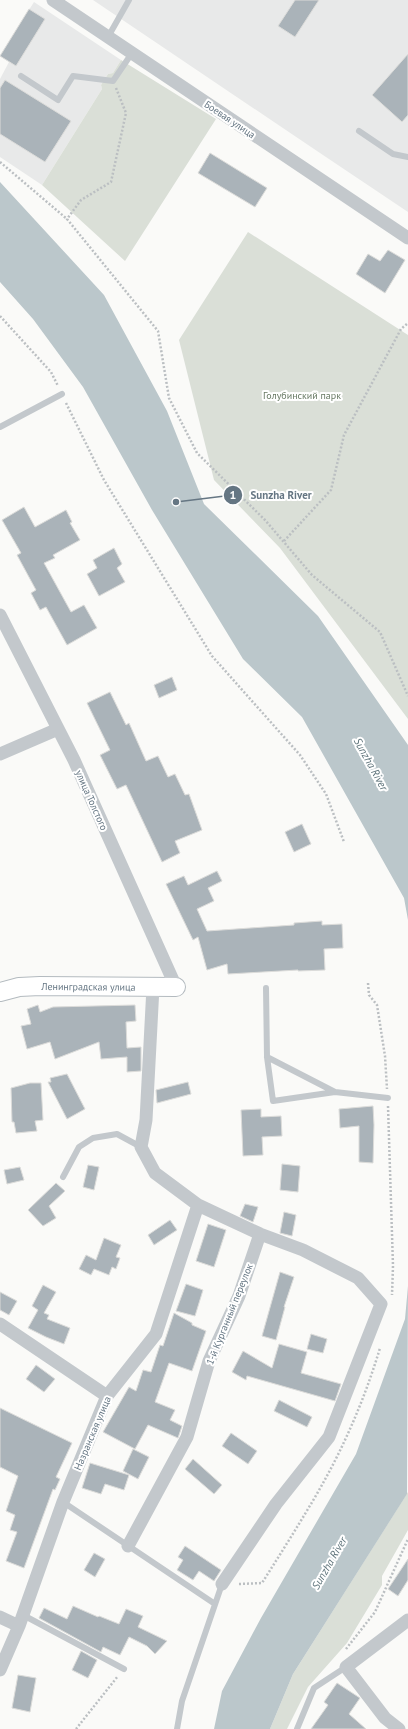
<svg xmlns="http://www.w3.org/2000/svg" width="408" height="1729" font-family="'PT Sans',sans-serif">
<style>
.built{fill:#e8e9e9}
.green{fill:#dadfd7}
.water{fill:#bbc7cb}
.building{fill:#aab3b9;stroke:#dcdcda}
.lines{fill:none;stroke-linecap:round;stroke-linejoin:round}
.secondary-casing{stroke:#b3babf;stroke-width:20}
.path{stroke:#bbbfc2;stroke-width:2.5;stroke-dasharray:2 2;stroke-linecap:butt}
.service{stroke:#c3c8cc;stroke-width:6}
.minor{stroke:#c3c8cc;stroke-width:13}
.secondary{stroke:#fff;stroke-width:18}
.labels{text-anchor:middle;stroke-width:4;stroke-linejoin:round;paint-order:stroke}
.street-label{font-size:10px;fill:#657683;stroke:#fff}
.park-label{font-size:10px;fill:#687a64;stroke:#fff}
.water-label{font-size:11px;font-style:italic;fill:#60757c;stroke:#fff}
.leader{fill:none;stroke:#657683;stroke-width:1.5}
.callout-dot{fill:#657683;stroke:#fff;stroke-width:1.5}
.mark-label{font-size:12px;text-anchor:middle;font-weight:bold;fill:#fff}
.callout-label{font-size:11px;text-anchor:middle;font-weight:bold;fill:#657683;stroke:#fff;stroke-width:4;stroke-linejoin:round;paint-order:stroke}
</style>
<rect width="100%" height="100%" fill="#fafaf8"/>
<path class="built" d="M93 0H408V212L317 151Z
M34 2 121 60 113 73 108 74 101 85 102 89 42 185 0 157V79L9 62 0 56Z"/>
<path class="green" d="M121 60 216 119 125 261 42 185 102 89 101 85 108 74 113 73Z
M248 232 408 335V719L280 548 214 480 179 340Z
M408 1492V1530L382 1576V1585L347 1643 308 1687 287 1729H270L293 1674Z"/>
<path class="water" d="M0 182 104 295 167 411 204 504 318 616 408 745V920L404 898 302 717 243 659 152 510 83 387 33 319 0 282Z
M408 1286 407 1494 293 1674 270 1729H214L222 1691 261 1618 356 1454 405 1319Z"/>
<path class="building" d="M295 0H319L295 37 278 26Z
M29 9 45 19 16 66 0 56Z
M408 54V115L402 122 372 95Z
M5 80 71 121 45 162 0 134V88Z
M210 153 267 188 255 207 198 173Z
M388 250 405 260 385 293 356 274 368 254 380 261Z
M24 507 35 527 66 510 72 522 70 523 80 540 53 555 55 558 44 563 71 612 84 605 97 628 67 645 46 607 40 610 31 593 36 590 17 555 21 553 2 520Z
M114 548 122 564 117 568 125 582 99 596 87 574 97 568 93 560Z
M172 677 177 690 159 698 154 685Z
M110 692 126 725 129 723 146 761 158 756 168 777 175 774 185 795 189 794 202 830 175 841 180 853 162 862 126 785 117 789 100 755 110 750 87 703Z
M302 824 311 844 294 852 285 832Z
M217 871 222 881 208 888 214 901 197 909 207 931 294 925V923L322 921V925L342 924 343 948 324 949 325 970 298 971V970L228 974 227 964 207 970 198 937 193 940 166 884 184 876 188 885Z
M38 1005 40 1012 53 1007 135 1005 136 1021 126 1022 127 1048 141 1047V1071L127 1072V1057L101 1059 99 1042 55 1059 50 1042 27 1049 21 1026 31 1024 27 1009Z
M67 1074 85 1109 67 1119 48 1082H51L50 1078Z
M188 1082 191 1094 157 1103 156 1090Z
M30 1083H41L43 1120 35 1121 37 1131 16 1133 14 1122H12L11 1088Z
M373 1106 374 1125 373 1163 359 1162V1126L340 1128 339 1109Z
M261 1109V1117L281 1116 282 1136 262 1137 263 1155 243 1156 241 1110Z
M282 1164 300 1166 298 1192 280 1190Z
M88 1165 99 1167 94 1190 83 1187Z
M20 1167 24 1180 7 1184 4 1170Z
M56 1183 65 1191 49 1206 56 1218 43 1226 28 1210Z
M245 1204 258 1207 253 1222 240 1216Z
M284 1212 296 1215 292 1236 280 1233Z
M170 1220 177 1230 154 1245 148 1235Z
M208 1224 226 1230 214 1267 196 1261Z
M104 1238 121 1245 116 1257 120 1258 116 1269 112 1267 109 1275 94 1269 91 1275 79 1269 86 1255 96 1260Z
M280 1272 294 1277 284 1307H285L276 1340 262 1336Z
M186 1284 203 1290 195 1316 176 1311Z
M43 1285 56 1292 44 1313 49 1315 47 1319 70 1328 64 1344 46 1337 28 1328 38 1310 32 1306Z
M0 1292 17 1301 9 1315 0 1310Z
M174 1313 192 1323V1325L206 1331 192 1371 169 1363 155 1402 175 1410 170 1420 182 1426 178 1438 148 1425 135 1449 103 1432 129 1387 136 1391 143 1370 151 1372 160 1345 163 1346Z
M311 1334 327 1339 323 1353 307 1349Z
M279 1344 307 1352 301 1373 341 1384 335 1401 247 1376 246 1380 232 1372 243 1351 272 1368Z
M36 1365 55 1379 44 1392 26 1379Z
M279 1400 312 1417 307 1427 274 1411Z
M0 1408 72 1443 56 1477 60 1479 55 1490 53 1489 24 1568 6 1561 17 1532 10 1530 15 1515 6 1511 18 1476 0 1467Z
M231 1433 257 1451 248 1464 222 1446Z
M133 1449 149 1457 138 1479 123 1471Z
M193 1459 222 1485 214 1494 185 1469Z
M90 1463 129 1475 124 1490 105 1484 101 1494 82 1488Z
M185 1546 221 1570 214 1581 199 1571 193 1580 177 1570 183 1560 178 1557Z
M94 1553 105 1559 95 1577 84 1570Z
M408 1559V1580L398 1596 388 1589Z
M73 1606 98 1617 99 1616 119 1624 126 1609 143 1616 138 1627 167 1641 155 1654 147 1646 129 1637 120 1655 103 1647 101 1652 39 1618 44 1608 67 1619Z
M81 1651 97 1660 88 1678 72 1670Z
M18 1675 36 1678 30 1712 12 1708Z
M337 1683 360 1698 349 1714 366 1729H311L328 1705 324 1702Z"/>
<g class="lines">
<defs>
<g id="secondary">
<path id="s1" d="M0 992 19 987 40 986 176 987"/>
</g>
</defs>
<use href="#secondary" class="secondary-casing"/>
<path class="path" d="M116 88 126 113 111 182 81 200 67 219 158 331 169 398 197 453 265 520 312 575 380 632 408 696
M0 162 67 219
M0 316 51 372 58 386
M66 403 104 480 212 656 300 755 326 794 344 842
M284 541 331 490 344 435 401 329 408 323
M368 983 369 995 377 1005 385 1056 387 1089
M388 1106 393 1266 392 1295
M239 1584 262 1583C281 1553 300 1523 318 1492 344 1447 365 1398 380 1348
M346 1649 375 1612 408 1539
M76 1729 118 1676"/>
<path class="service" d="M108 37 129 0
M21 76 58 100 73 76 113 81 132 53
M359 131 393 154 408 157
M0 427 62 394
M266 988 267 1057 273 1101 335 1092
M267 1057 335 1092 388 1098
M63 1177 79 1147 93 1138 117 1134 141 1147
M63 1502 215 1604
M23 1615 124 1669
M177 1729 182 1701 222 1584
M297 1729 314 1688 346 1667"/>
<path class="minor" d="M53 0 408 238
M0 615 74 760 176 987
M0 754 58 729
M153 987 146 1120 141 1147 155 1173 198 1205 260 1234 303 1250 358 1278 381 1304 329 1437 276 1504 222 1584
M0 1324 107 1396
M128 1546 187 1437 209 1361 239 1296 260 1234
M0 1617 19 1626
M0 1670 19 1626 63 1502 107 1396 156 1334 198 1205
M399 1729 385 1718 346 1667 408 1620"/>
<use href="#secondary" class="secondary"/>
</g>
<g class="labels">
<g class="street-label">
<text transform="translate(230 119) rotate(34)" y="4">Боевая улица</text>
<text transform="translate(92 800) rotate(66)" y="4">улица Толстого</text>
<text dy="4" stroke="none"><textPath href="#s1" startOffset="89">Ленинградская улица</textPath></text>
<text transform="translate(229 1314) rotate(-68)" y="4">1-й Курганный переулок</text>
<text transform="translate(92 1433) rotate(-67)" y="4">Назранская улица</text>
</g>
<g class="park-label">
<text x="302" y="399">Голубинский парк</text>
</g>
<g class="water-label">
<text transform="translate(371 764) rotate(61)" y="4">Sunzha River</text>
<text transform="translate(329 1563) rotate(-60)" y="4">Sunzha River</text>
</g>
</g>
<path class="leader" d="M176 502L233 495"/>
<g class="callout-dot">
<circle cx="176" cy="502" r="4"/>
<circle cx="233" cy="495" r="10"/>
</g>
<g class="mark-label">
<text x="233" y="499">1</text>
</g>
<g class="callout-label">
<text x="281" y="499">Sunzha River</text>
</g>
</svg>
